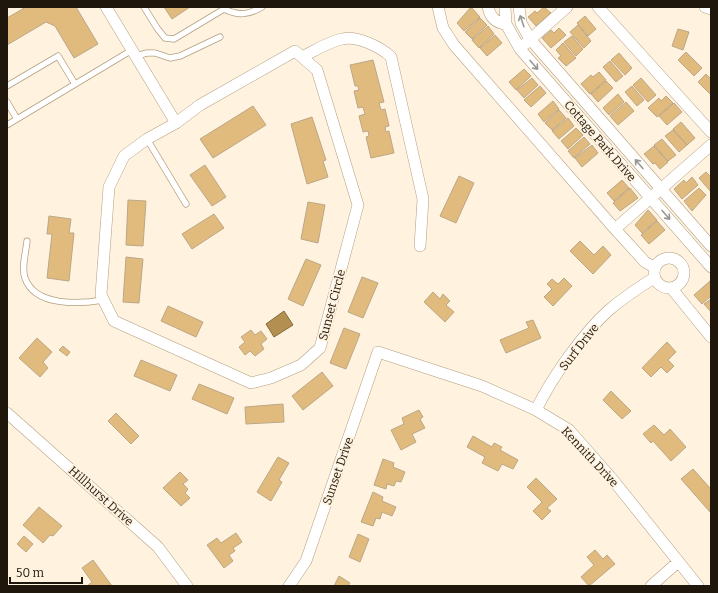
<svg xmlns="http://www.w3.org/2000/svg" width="718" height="593" font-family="Bitter,serif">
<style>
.water{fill:#b48f52;stroke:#876b3d}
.building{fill:#e1bb7d;stroke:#bba788}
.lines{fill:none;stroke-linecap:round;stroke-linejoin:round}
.lane-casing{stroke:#b39f81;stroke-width:7}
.street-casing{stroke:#b39f81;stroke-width:12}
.lane{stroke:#fff;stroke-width:5.5}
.street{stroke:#fff;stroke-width:11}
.oneway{stroke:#9a9792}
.labels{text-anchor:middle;stroke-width:3.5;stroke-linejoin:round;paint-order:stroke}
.street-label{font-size:12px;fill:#1f170c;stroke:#fff2de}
</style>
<rect width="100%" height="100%" fill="#fff2de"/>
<path class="water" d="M284 311 293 325 274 337 266 324Z"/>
<path class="building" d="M26 7H76L98 44 74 58 55 26 46 22 7 45V18Z
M164 7H190L172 19Z
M471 7 480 17 464 31 457 23Z
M544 7 551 13 536 26 528 17 535 11 537 13Z
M585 16 596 29 588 36 577 23Z
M480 18 487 25 472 39 465 32Z
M578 25 591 41 584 48 570 32Z
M488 26 494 34 479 48 472 40Z
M559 28 566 35 551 48 542 38 551 30 554 33Z
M678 29 689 32 683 50 672 46Z
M495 35 502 43 487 56 480 48Z
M572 36 583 49 576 56 564 42Z
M563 43 576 58 566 66 558 58 561 56 556 50Z
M686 52 702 68 694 76 678 60Z
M619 53 632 68 625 75 611 60Z
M373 60 384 102 379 103 381 110 385 109 389 126 385 127 386 132 389 131 394 153 371 158 366 137 369 136 368 131 363 132 359 116 365 114 363 107 358 108 354 91 359 90 358 86H355L350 65Z
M610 61 623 76 616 82 603 67Z
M524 69 531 76 516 90 509 82Z
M599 72 606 80 590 94 581 84 591 75 593 77Z
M706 74 711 79V95L698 82Z
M532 78 538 85 524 98 517 90Z
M641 78 656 95 648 102 633 85Z
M606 81 613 88 598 102 591 94Z
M540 86 546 93 531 107 524 100Z
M632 86 644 100 637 106 625 92Z
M618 94 624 102 609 115 603 108Z
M666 96 673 103 657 117 648 108 659 98 661 101Z
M553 101 559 109 544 122 538 114Z
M626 102 634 111 618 125 610 116Z
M674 103 682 112 667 125 659 116Z
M253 106 266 125 213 158 200 139Z
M559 110 566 118 552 130 545 123Z
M312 117 326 160 323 161 328 177 307 184 291 124Z
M568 118 574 126 559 139 552 131Z
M681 122 695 138 687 145 673 129Z
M576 128 583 135 568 149 561 141Z
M673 130 687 145 679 152 665 136Z
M584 137 590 144 574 158 568 151Z
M662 139 676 155 668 161 654 145Z
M592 145 598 153 582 167 575 158Z
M654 146 668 162 660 169 655 163 653 164 644 154Z
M205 165 226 197 212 206 190 175Z
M706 172 711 177V192L699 178Z
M459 176 474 183 456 223 440 216Z
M692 177 698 185 682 199 674 189 684 180 686 183Z
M622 180 629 188 614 201 607 193Z
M630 188 638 198 620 211 613 203Z
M699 188 706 195 692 211 684 201Z
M128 200 146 201 143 246 126 245Z
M308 202 325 205 318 243 301 239Z
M648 210 657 220 642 233 635 225Z
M214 214 224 228 192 249 182 234Z
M49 216 71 219 69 233H74L69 281 47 278 52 234H47Z
M657 221 665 230 649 244 641 235Z
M580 241 594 255 603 246 611 255 593 274 570 251Z
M126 257 143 259 139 303 123 302Z
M306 259 321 265 303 306 288 299Z
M362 277 378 283 363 318 348 312Z
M564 278 572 286 553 306 544 297 552 289 547 284 552 279 558 284Z
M710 281 711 296 702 304 694 295Z
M433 292 440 299 443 294 450 301 446 305 454 312 445 322 424 302Z
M711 299V312L704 304Z
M168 306 203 322 196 337 161 321Z
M533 320 541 338 506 353 500 340 529 328 526 322Z
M344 328 360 334 346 369 330 363Z
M251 330 255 335 261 331 267 339 261 344 264 349 255 356 250 351 245 355 239 347 245 342 241 337Z
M37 338 52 352 43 362 48 368 40 377 19 358Z
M667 342 676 352 668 360 674 366 667 373 661 367 651 377 642 368Z
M63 346 70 352 67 356 59 350Z
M141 360 177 375 170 391 134 376Z
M322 372 333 386 303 410 292 396Z
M199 384 234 398 227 414 192 399Z
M611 391 631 411 622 419 603 400Z
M283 404 284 422 246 424 245 407Z
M419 410 423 417 420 419 425 428 412 434 416 442 401 450 391 430 404 424 402 418Z
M116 413 139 436 131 444 108 421Z
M654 425 664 435 670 429 686 447 671 461 653 441 651 443 643 434Z
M473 436 492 447 494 443 502 447 500 450 518 460 513 469 502 464 498 471 482 463 485 457 467 447Z
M278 457 289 463 279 480 282 482 271 501 257 492Z
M383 459 394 463 393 467 405 472 401 482 396 481 394 486 387 484 386 489 374 485Z
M693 469 710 488 711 487 710 512 681 479Z
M180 472 188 480 183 484 188 489 185 493 190 498 181 506 163 488Z
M536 478 557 499 547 508 551 511 542 520 533 511 542 502 527 487Z
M373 492 383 497 382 501 396 507 392 516 382 512 380 519 376 518 373 526 361 522Z
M39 507 62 526 53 536 50 535 43 543 23 525Z
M236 533 242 542 233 548 235 551 229 555 233 561 224 568 207 545 217 538 221 543Z
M358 534 369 539 360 562 349 557Z
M24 536 33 544 26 552 17 544Z
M595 550 603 559 607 555 615 564 589 586 581 577 594 565 587 557Z
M93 560 112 586H87L92 582 82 568Z
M339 576 350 583 348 586H334Z"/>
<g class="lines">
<defs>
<path id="lane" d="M144 7 157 28 165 38 174 39 224 9 223 7
M224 9C239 16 248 15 262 7
M136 56 147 53H155L170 58 180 56 220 37
M7 86 58 56 75 84
M7 102 17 119
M7 125 132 50
M147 139 186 204
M27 241C26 252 21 268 25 278 35 307 80 304 103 300"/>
<path id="street" d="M106 7 176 123
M438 7 443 28 454 45 615 229 645 262 654 267
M488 7C490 17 496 23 506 24
M505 7 506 24 520 49 711 267
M519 7 521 23 530 39 711 246
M598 7 711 132
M705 7 711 9
M525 44 567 7
M295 51 317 70 358 205 320 348 301 365 271 378 251 383 114 321 101 295 109 187 124 156 147 139 176 123 200 105Z
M302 57C314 51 328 42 342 39 356 35 381 47 391 57L423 199 420 246
M615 229 711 145
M654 273a15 15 0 1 1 30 0a15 15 0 1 1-30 0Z
M672 289 711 337
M536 410C551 379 583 333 609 310 623 298 638 288 654 278
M7 413 158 547 187 586
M289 586 306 561 378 352 482 386 536 410 569 430 613 480 698 586
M651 586 678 562"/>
</defs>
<use href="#lane" class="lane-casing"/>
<use href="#street" class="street-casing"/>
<use href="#lane" class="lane"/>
<use href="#street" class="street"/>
</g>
<defs><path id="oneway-shaft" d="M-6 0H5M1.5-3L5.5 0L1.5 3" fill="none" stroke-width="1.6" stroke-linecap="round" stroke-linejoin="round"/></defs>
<g class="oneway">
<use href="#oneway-shaft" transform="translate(522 21) rotate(-109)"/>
<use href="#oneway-shaft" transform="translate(534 65) rotate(49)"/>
<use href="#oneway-shaft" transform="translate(639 164) rotate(-131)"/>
<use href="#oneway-shaft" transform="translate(666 215) rotate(49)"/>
</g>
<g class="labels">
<g class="street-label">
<text transform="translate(600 141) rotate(49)" y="4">Cottage Park Drive</text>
<text transform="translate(332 305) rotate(-75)" y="4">Sunset Circle</text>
<text transform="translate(579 347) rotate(-52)" y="4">Surf Drive</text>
<text transform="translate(590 457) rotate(47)" y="4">Kennith Drive</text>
<text transform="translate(338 471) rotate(-71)" y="4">Sunset Drive</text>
<text transform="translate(101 496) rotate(42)" y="4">Hillhurst Drive</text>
</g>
</g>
<rect width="718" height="593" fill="none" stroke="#1f170c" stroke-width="16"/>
<path d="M10 577v6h72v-6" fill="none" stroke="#1f170c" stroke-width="2"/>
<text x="16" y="577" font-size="12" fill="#1f170c" stroke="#fff2de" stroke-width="3" paint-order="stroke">50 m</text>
</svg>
